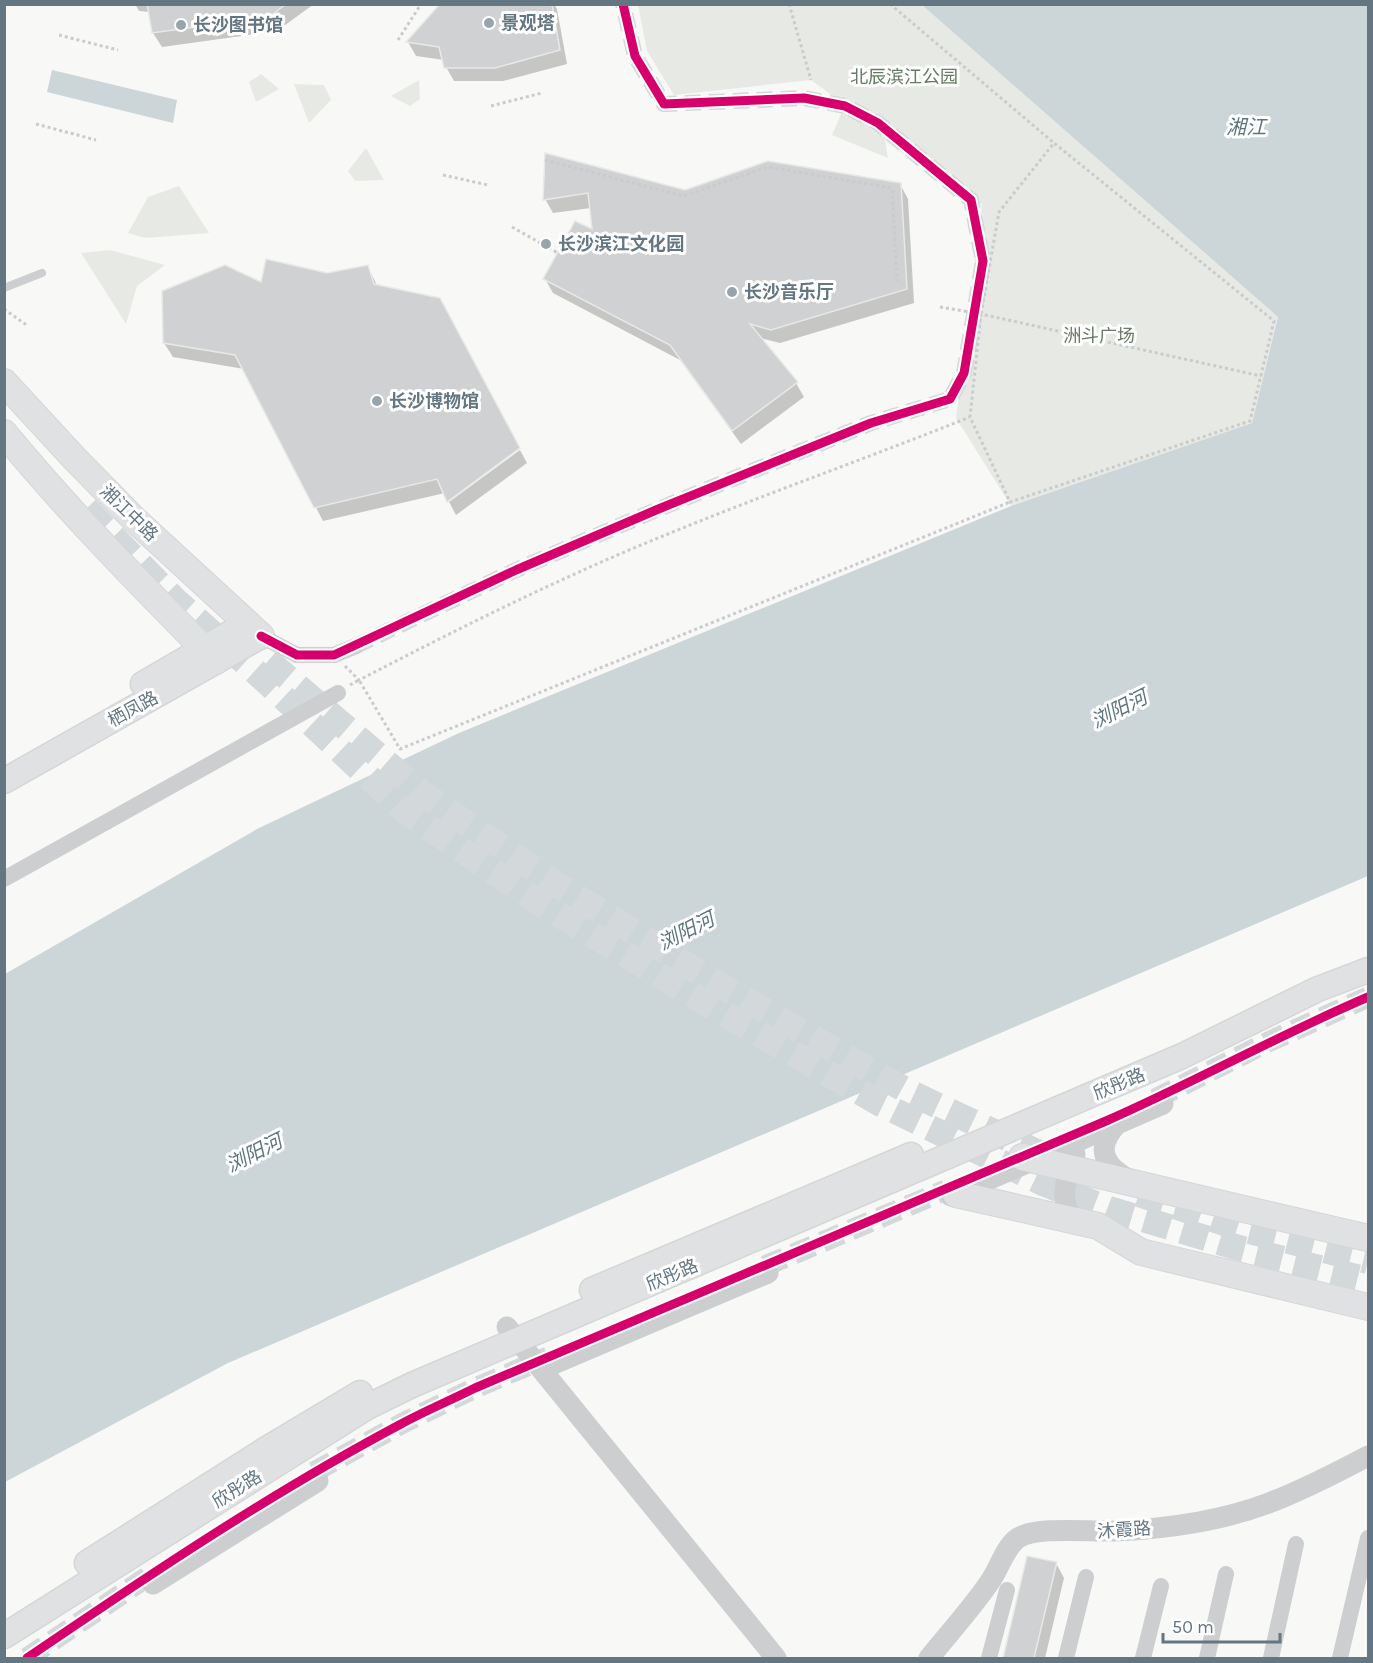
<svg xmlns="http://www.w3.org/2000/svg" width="1373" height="1663" font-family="Karla,'Noto Sans SC',sans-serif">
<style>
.green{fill:#e7eae4}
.water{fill:#ccd5d8}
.shadow{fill:#0003}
.building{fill:#cfd1d2;stroke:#e8e8e7;stroke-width:1.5}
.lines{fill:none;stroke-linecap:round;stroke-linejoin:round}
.minor-tunnel{stroke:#d3d8da;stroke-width:16;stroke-dasharray:16 8;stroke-linecap:butt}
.tertiary-tunnel{stroke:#d3d8da;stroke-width:21;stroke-dasharray:21 10;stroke-linecap:butt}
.primary-tunnel{stroke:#d3d8da;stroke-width:26;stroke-dasharray:26 13;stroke-linecap:butt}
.secondary-casing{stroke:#d5d6d6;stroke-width:27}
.primary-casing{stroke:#d5d6d7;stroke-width:28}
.path{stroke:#cacbcc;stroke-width:3;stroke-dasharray:3 3;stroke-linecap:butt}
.service{stroke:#cdcecf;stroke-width:8}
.minor{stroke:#cdcecf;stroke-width:16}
.tertiary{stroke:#cdcecf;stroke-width:21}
.secondary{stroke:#e0e1e2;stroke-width:24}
.primary{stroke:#e0e1e2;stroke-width:26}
.cycleway-casing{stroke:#fff;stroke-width:13}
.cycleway{stroke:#d6006c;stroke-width:9}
.poi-dot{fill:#97a4ab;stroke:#fff;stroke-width:2}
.labels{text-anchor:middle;stroke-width:6;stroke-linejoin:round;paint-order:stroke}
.poi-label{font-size:18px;font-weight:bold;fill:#637682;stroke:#fff;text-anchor:start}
.park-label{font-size:18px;fill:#677a62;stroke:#fff}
.street-label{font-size:18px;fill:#637682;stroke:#fff}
.water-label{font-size:20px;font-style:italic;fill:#5e757c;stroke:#fff}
</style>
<rect width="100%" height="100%" fill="#f8f8f7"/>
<path class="green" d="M638 5H922L1278 317 1252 423 1011 506 956 418 982 204 958 195 885 140 888 158 832 135 845 105 811 80 674 95 647 51Z
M261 74 279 89 256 102 249 82Z
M419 80 420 99 410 106 391 96Z
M294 84 324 85 331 100 309 123Z
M366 148 384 180 355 181 348 171Z
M179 186 209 233 145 238 128 233 148 197Z
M110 250 165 265 137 286 126 324 81 253Z"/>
<path class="water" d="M922 5H1368V876L228 1363 5 1482V974L259 828 459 733 1011 506 1252 423 1278 317Z
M52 70 177 100 173 123 47 92Z"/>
<path class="shadow" d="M135 4H314L277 31 162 47 153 33 150 12 139 11Z
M442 4H554L557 9 567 64 503 81H454L446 67 444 60 416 56 408 42Z
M546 155 685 191 900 184 908 199 914 303 780 343 760 338 796 383 804 397 741 444 680 360 553 293 545 279 594 232 591 208 553 213 545 199Z
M367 266 375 281 445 493 323 521 244 369 173 357 164 343 262 284 327 275Z
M520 450 527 463 456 515 449 502Z
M1028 1557 1056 1563 1064 1578 1045 1658H1005Z"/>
<path class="building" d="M147 4H286L269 17 152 33Z
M440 4H552L560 50 495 68H444L439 47 406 42Z
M545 153 685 190 768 161 901 183 907 289 771 330 750 324 798 382 732 431 670 345 543 279 575 221 592 229 588 193 543 200Z
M266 259 327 273 368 265 374 284 440 298 520 448 447 502 437 479 314 508 235 355 163 343 162 291 225 265 261 282Z
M1027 1556 1057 1562 1034 1658H1003Z"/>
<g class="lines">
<path class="minor-tunnel" d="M356 646 516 570 656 510 871 423 950 399 964 373 983 261 971 200 878 123 845 106 804 98 664 104 635 56 623 4"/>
<path class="tertiary-tunnel" d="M1155 1099 1268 1042 1368 997
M765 1266 946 1190
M314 1472 403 1423 475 1388 548 1357
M27 1658 150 1575"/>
<path class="primary-tunnel" d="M86 509 175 600 268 683 407 813 540 903 724 1014 879 1103 1045 1184 1109 1209 1239 1248 1368 1280
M268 661 422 793 553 882 718 984 857 1063 913 1094 1052 1159
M1139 1194 1245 1230 1368 1261"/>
<defs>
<path id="secondary" d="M143 684 248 623
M4 781 261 636
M592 1290 911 1155
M87 1563 268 1448 360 1393
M4 1636 367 1407 412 1385 1182 1056 1318 989 1368 970"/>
<path id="primary" d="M4 382 75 459 135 520 261 636
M4 433C70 513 143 587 216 661
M1022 1157 1368 1238
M956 1194 1098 1226 1141 1252 1368 1307"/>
</defs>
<use href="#secondary" class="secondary-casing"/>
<use href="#primary" class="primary-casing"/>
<path class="path" d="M789 4 811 80
M890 4 1054 143
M59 35 118 50
M398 40 421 4
M491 106 542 93
M36 124 96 140
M545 160 683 196 768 167 892 188 897 281
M443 175 488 185
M512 227 558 253
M940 307 981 314 999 212 1054 143 1274 321 1250 421 1010 502 970 417 981 314 1261 376
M4 309 28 326
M345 666 359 680C460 628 563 576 668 534 768 493 870 457 970 417
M350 685 359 680 400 749 1010 502"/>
<path class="service" d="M4 288 42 273"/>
<path class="minor" d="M261 636 297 655H334L356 646
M4 879 338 693
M989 1658 1007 1590
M1066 1658 1086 1577
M1143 1658 1161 1586
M1207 1658 1226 1574
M1271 1658 1296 1544
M1340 1658 1368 1538"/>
<path class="tertiary" d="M1117 1124C1094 1149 1104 1167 1132 1181
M951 1196 1163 1104
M1074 1220C1057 1202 1067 1175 1075 1154
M507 1327 776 1658
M551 1365 768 1273
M153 1584 318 1481
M929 1658C950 1632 973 1607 991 1580 1000 1567 1005 1547 1018 1538 1036 1526 1090 1532 1113 1531 1165 1529 1221 1521 1269 1503 1303 1490 1336 1473 1368 1456"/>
<use href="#secondary" class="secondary"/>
<use href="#primary" class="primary"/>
<defs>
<path id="cycleway" d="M261 636 297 655H334L516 570 656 510 871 423 950 399 964 373 983 261 971 200 878 123 845 106 804 98 664 104 635 56 623 4
M27 1658C149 1575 271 1493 401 1424 425 1411 451 1400 475 1388L1106 1121C1195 1082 1279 1035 1368 997"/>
</defs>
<use href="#cycleway" class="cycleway-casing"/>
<use href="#cycleway" class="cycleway"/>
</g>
<g class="poi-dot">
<circle cx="489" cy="23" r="6"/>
<circle cx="181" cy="25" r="6"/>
<circle cx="546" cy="244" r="6"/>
<circle cx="732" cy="292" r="6"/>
<circle cx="377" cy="401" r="6"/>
</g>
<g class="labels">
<g class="poi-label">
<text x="501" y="29">景观塔</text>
<text x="193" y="31">长沙图书馆</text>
<text x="558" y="250">长沙滨江文化园</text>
<text x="744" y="298">长沙音乐厅</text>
<text x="389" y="407">长沙博物馆</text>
</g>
<g class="park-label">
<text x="904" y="83">北辰滨江公园</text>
<text x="1099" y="342">洲斗广场</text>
</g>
<g class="street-label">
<text transform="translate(129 513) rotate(44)" y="6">湘江中路</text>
<text transform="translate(133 709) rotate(-29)" y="6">栖凤路</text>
<text transform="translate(1119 1084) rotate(-23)" y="6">欣彤路</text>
<text transform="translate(672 1275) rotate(-23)" y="6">欣彤路</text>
<text transform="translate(237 1489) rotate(-32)" y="6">欣彤路</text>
<text transform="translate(1124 1530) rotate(-4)" y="6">沐霞路</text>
</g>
<g class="water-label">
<text x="1246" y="134">湘江</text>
<text transform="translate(1119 709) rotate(-27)" y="7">浏阳河</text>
<text transform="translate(686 931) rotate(-27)" y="7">浏阳河</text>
<text transform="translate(254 1153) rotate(-27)" y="7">浏阳河</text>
</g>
</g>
<rect width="1373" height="1663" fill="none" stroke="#637682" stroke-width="12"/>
<path d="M1163 1633v9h117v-9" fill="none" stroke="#637682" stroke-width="3"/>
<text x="1172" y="1633" font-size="18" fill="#637682" stroke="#ffffff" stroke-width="4.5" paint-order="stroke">50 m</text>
</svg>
